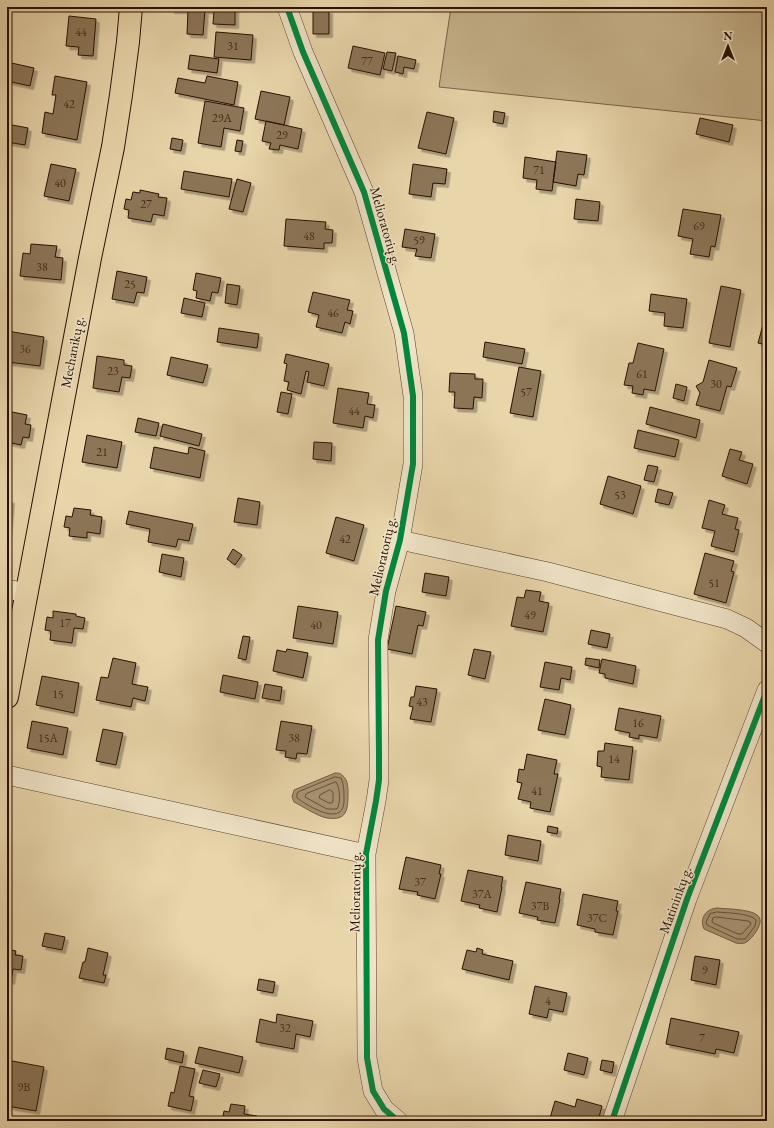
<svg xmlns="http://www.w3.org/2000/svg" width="774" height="1128" font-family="'EB Garamond',serif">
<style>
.green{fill:#c7b48d;stroke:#786246}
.water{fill:#a79270;stroke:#745e43}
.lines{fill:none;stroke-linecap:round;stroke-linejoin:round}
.shore{stroke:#685138;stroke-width:1}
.building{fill:#8c7658;stroke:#281000;filter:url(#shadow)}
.minor-casing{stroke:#58412a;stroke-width:20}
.major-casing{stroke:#281000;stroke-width:24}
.minor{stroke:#f0e4c8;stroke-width:19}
.major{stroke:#e8d5aa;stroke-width:22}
.cycleway-casing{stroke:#f0e4c8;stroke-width:8}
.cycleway{stroke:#00873e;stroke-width:6}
.labels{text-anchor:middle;stroke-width:3;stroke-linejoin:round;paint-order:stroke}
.number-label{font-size:12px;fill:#412a16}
.street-label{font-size:14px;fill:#281000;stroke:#f0e4c8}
</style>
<defs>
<filter id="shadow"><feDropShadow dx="3.5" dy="3.5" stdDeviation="0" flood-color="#0004"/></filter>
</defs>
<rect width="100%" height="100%" fill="#e8d5aa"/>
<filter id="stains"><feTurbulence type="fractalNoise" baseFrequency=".005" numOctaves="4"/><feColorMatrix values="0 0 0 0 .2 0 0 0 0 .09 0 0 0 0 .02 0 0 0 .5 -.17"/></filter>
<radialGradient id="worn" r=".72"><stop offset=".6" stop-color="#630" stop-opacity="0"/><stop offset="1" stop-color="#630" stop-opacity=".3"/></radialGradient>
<path class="green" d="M451 7H767V121L439 87Z"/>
<path class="water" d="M335 773C338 773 341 773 343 776 348 780 348 788 348 793 348 810 347 821 327 818 319 817 302 806 294 802L292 797 294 790Z
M717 908C726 909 750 909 757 915 766 921 753 937 748 941 744 944 740 944 736 943L704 929C699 918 706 909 717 908Z"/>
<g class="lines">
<path class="shore" d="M335 777 341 778C344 785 344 792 344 799 345 829 308 806 297 798V793L300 791Z
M336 782C340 787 341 803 337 809H327L305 797 306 794Z
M330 790 333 792V801L332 803H329L319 798 320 795Z
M717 912C727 913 750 913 756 920L755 926 745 939H737L707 925 706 922 710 914Z
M717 917 748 921 750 922 751 924 742 934H738L713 923 712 921 713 918Z"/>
</g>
<path class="building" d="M171 7H235V25L213 24 214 11 205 10 203 35 187 34 188 10H171Z
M313 10H329V34H313Z
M69 16 96 19 93 56 78 55 79 47 66 46Z
M216 32 253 35 251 60 214 57Z
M353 46 385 53 380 75 348 68Z
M387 52 396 53 392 71 383 69Z
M190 55 219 59 217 73 188 69Z
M398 56 416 60 414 69 404 67 403 74 395 72Z
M7 62 34 68 30 86 7 81Z
M55 76 87 82 77 140 42 133 45 112 53 114 56 95H52Z
M207 76 238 82 234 105 175 93 178 78 205 83Z
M261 91 290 97 284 125 255 119Z
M205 101 244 108 240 131 224 128 221 147 198 143Z
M494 111 505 113 503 124 493 122Z
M427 112 454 118 446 154 418 148Z
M700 118 733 125 729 142 696 134Z
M266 121 302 129 298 149 280 145 279 150 269 149 271 143 262 141Z
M7 124 28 128 25 145 7 142Z
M172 138 183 140 181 151 170 149Z
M237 140 243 141 241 152 235 151Z
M557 151 587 155 584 175 578 174 576 186 553 182Z
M525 157 556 162 552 191 536 189 537 180 523 178Z
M51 164 76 169 69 201 44 196Z
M413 164 447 169 445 184 433 183 431 197 409 194Z
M184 171 232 179 229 197 181 189Z
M237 179 251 183 243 212 229 209Z
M140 190 159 194 158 197 167 198 164 216 153 214 151 222 128 218 129 210 124 209 126 199 131 200 133 192 140 193Z
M576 199 600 202 598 221 574 219Z
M683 209 721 215 715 247 711 246 709 257 690 254 693 239 678 236Z
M286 219 326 222 325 229 333 230 332 243H324V249L284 246Z
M405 229 435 234 431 258 415 256 417 249 402 247Z
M31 244 57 246 55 257 63 258 61 280 20 276 23 253 30 254Z
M117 271 147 277 144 293 137 292 134 303 112 299Z
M196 273 221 278 218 293 212 292 210 301 196 298 197 291 193 290Z
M227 284 240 286 237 305 225 303Z
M721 286 741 290 730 347 709 343Z
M313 292 350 300 347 310 353 311 350 324 345 322 342 333 316 327 319 315 308 312Z
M651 294 687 299 683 328 664 326 665 313 649 311Z
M184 298 205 303 202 317 181 313Z
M765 317 767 318V351H764L766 345 758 343Z
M219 328 259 334 257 348 217 342Z
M7 331 44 337 40 366 7 362Z
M485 342 525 349 522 364 483 357Z
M638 343 664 349 655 391 644 389 643 395 632 393 633 386 624 385 629 363H633Z
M286 354 329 364 324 386 307 382 309 372 306 371 301 394 287 390 289 382 284 381 287 364 284 363Z
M97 356 124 360V365L132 366 130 378 122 377 119 392 93 388Z
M171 357 208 365 203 383 167 375Z
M709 360 737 368 731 387 727 386 720 411 696 405 700 393 696 386 703 382Z
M519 367 541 371 533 417 510 413Z
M450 373 475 374V379H483L482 398 474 397 473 409 454 408 455 392H449Z
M676 384 687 387 684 401 673 398Z
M338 388 369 393 367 404 375 405 373 418 365 416 363 428 333 423Z
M281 392 292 394 288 414 277 412Z
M650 407 700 420 696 438 646 424Z
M7 411 27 415 25 424 31 425 29 438 23 437 21 445 7 442Z
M138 418 159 423 156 436 135 432Z
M163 424 202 434 199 446 160 436Z
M638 430 679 440 675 457 634 448Z
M87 435 122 442 117 468 82 462Z
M314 442 332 443 331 461 313 459Z
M154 447 188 454 189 447 205 451 200 478 150 468Z
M730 449 742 452 739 460 753 464 747 484 722 476Z
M648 465 658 467 654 482 644 480Z
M608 476 641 486 633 514 600 504Z
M658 489 673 493 669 505 655 502Z
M238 498 260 502 257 525 234 522Z
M7 499 11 500 8 532H7Z
M709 500 725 505 722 514 738 518 735 529 739 530 734 552 711 546 715 531 702 528Z
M74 508 91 510 90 515 102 517 100 534 87 532V538L69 536 70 528 64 527 66 516 72 517Z
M129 511 193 524 189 541 178 539 176 547 148 542 150 529 126 524Z
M336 517 364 525 354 561 326 553Z
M233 549 242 555 235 565 227 559Z
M705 553 734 561 731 571 734 572 726 603 694 594Z
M162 554 184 558 181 577 159 572Z
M425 573 449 577 446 596 422 592Z
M526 590 541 592 539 601 549 603 543 632 511 626 517 597 524 598Z
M298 606 338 612 333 644 293 638Z
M396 606 426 612 423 626 418 625 412 654 387 649Z
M53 611 76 614V616L85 618 83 629 74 628 72 643 50 640 51 631 45 630 47 617 53 618Z
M591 630 610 634 607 648 588 644Z
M243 636 250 637 246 660 238 658Z
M287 649 308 653 303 678 273 671 277 650 286 652Z
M474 649 491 652 485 679 468 675Z
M113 658 136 663 132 684 148 687 145 701 133 698 131 707 96 700 101 677 108 678Z
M586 658 600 660 599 668 585 665Z
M602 659 636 666 633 684 605 678V674L599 673Z
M545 662 572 667 570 680 561 678 559 690 540 687Z
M223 675 258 682 255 699 220 692Z
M42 676 79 683 74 713 36 705Z
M265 684 282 687 280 701 262 698Z
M416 686 437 689 431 722 410 719 413 707 409 706 411 697H414Z
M545 699 571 705 565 735 538 730Z
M619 708 661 716 657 738 639 735V739L629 737 630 733 615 730Z
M32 721 68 728 63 755 27 748Z
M281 721 312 726 307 754 297 753 296 759 285 757 286 751 276 750Z
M103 729 123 733 116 765 96 761Z
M605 743 633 747 629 780 601 777 602 767 597 766 598 751H604Z
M527 754 557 760 554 774H558L550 812 530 808 531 802 518 799 522 783 517 782 519 769 524 770Z
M548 826 558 828 557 834 547 832Z
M508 835 541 841 538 861 505 855Z
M406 857 441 865 439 874H441L435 899 417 895 418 892 399 889Z
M468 870 503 877 501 887H502L497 912 479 908 480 905 461 901Z
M526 882 561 889 559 899H560L555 923 537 920 538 917 519 913Z
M583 894 618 901 616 911H618L613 935 595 932V929L577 925Z
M45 933 65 937 62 950 42 946Z
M88 948 108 953 103 975H106L104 983 79 978 83 962H85Z
M477 948 483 950 482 954 513 961 509 980 462 969 467 950 476 952Z
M7 949 16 951 15 955 23 956 21 970 13 969 11 981 7 980Z
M695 956 720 960 716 985 691 980Z
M259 979 275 982 273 993 257 990Z
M535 986 567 993 563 1012 549 1009 547 1018 529 1014Z
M277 1014 313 1021 310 1037 296 1034 294 1049 256 1042 260 1019 276 1023Z
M671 1018 739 1032 734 1053 716 1049 715 1054 666 1044Z
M199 1047 243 1057 239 1073 195 1063Z
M167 1048 184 1052 182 1063 165 1059Z
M568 1053 588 1058 584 1075 564 1070Z
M7 1060 44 1067 36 1111 7 1106Z
M602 1060 614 1062 612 1073 600 1070Z
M180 1066 195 1069 189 1096 194 1097 191 1111 168 1106 171 1092 174 1093Z
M203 1070 220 1074 216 1087 199 1083Z
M767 1092V1112L764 1111Z
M577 1099 602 1106 598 1121H559L550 1118 555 1101 575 1107Z
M231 1104 245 1106 244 1114 257 1116 256 1121H222L224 1111 229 1112Z"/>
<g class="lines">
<defs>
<path id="minor" d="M287 7 303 52 364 192 404 333 413 396V464L400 540 386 591 378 640 379 755V780L376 801 366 854 367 1058 373 1091 384 1109 398 1121
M400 540 548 572 727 619 746 628 767 643
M7 589 26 593
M7 775 366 854
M612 1121 687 899 767 690"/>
<path id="major" d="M7 697 90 258 113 147 121 95 128 42 131 7"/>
</defs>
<use href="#minor" class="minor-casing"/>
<use href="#major" class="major-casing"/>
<use href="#minor" class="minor"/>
<use href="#major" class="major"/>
<defs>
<path id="cycleway" d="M287 7 303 52 364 192 404 333 413 396V464L400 540 386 591 378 640 379 755V780L376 801 366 854 367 1058 373 1091 384 1109 398 1121
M612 1121 687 899 767 690"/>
</defs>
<use href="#cycleway" class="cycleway-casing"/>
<use href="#cycleway" class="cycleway"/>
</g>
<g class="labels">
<g class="number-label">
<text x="81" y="36">44</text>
<text x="233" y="50">31</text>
<text x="367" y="65">77</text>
<text x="69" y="108">42</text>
<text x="222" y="122">29A</text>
<text x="282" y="139">29</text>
<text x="539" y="174">71</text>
<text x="60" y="187">40</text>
<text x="146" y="208">27</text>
<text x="699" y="230">69</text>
<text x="309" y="240">48</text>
<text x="419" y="244">59</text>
<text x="42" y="271">38</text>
<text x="130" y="288">25</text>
<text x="333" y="317">46</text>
<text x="25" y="353">36</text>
<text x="113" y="375">23</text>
<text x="642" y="378">61</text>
<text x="716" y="388">30</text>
<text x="526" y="396">57</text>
<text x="354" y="415">44</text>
<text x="102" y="456">21</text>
<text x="620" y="499">53</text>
<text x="345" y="543">42</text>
<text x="714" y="587">51</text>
<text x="530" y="619">49</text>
<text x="65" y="627">17</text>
<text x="316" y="629">40</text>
<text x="58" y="698">15</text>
<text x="422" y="706">43</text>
<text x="638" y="727">16</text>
<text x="48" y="742">15A</text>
<text x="294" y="742">38</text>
<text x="614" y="763">14</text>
<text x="537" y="795">41</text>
<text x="420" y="886">37</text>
<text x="482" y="898">37A</text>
<text x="540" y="910">37B</text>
<text x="597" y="922">37C</text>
<text x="705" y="974">9</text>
<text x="548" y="1005">4</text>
<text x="285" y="1032">32</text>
<text x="702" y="1042">7</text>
<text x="24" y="1091">9B</text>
</g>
<g class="street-label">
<text transform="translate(386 226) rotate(74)" y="5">Melioratorių g.</text>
<text transform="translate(72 352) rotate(-79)" y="5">Mechanikų g.</text>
<text transform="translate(382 556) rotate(-77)" y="5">Melioratorių g.</text>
<text transform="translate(355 892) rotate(-89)" y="5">Melioratorių g.</text>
<text transform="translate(675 900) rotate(-70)" y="5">Matininkų g.</text>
</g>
</g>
<rect width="774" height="1128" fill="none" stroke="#e8d5aa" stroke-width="24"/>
<rect x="8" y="8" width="758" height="1112" fill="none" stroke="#281000" stroke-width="2"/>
<rect x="12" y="12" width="750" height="1104" fill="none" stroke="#281000"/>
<g transform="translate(728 46)" stroke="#f0e4c8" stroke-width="3" paint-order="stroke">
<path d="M0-3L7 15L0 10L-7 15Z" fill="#281000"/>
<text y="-6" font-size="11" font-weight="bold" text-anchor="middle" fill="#281000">N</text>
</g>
<rect width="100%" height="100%" filter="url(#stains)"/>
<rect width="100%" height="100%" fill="url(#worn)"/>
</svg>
